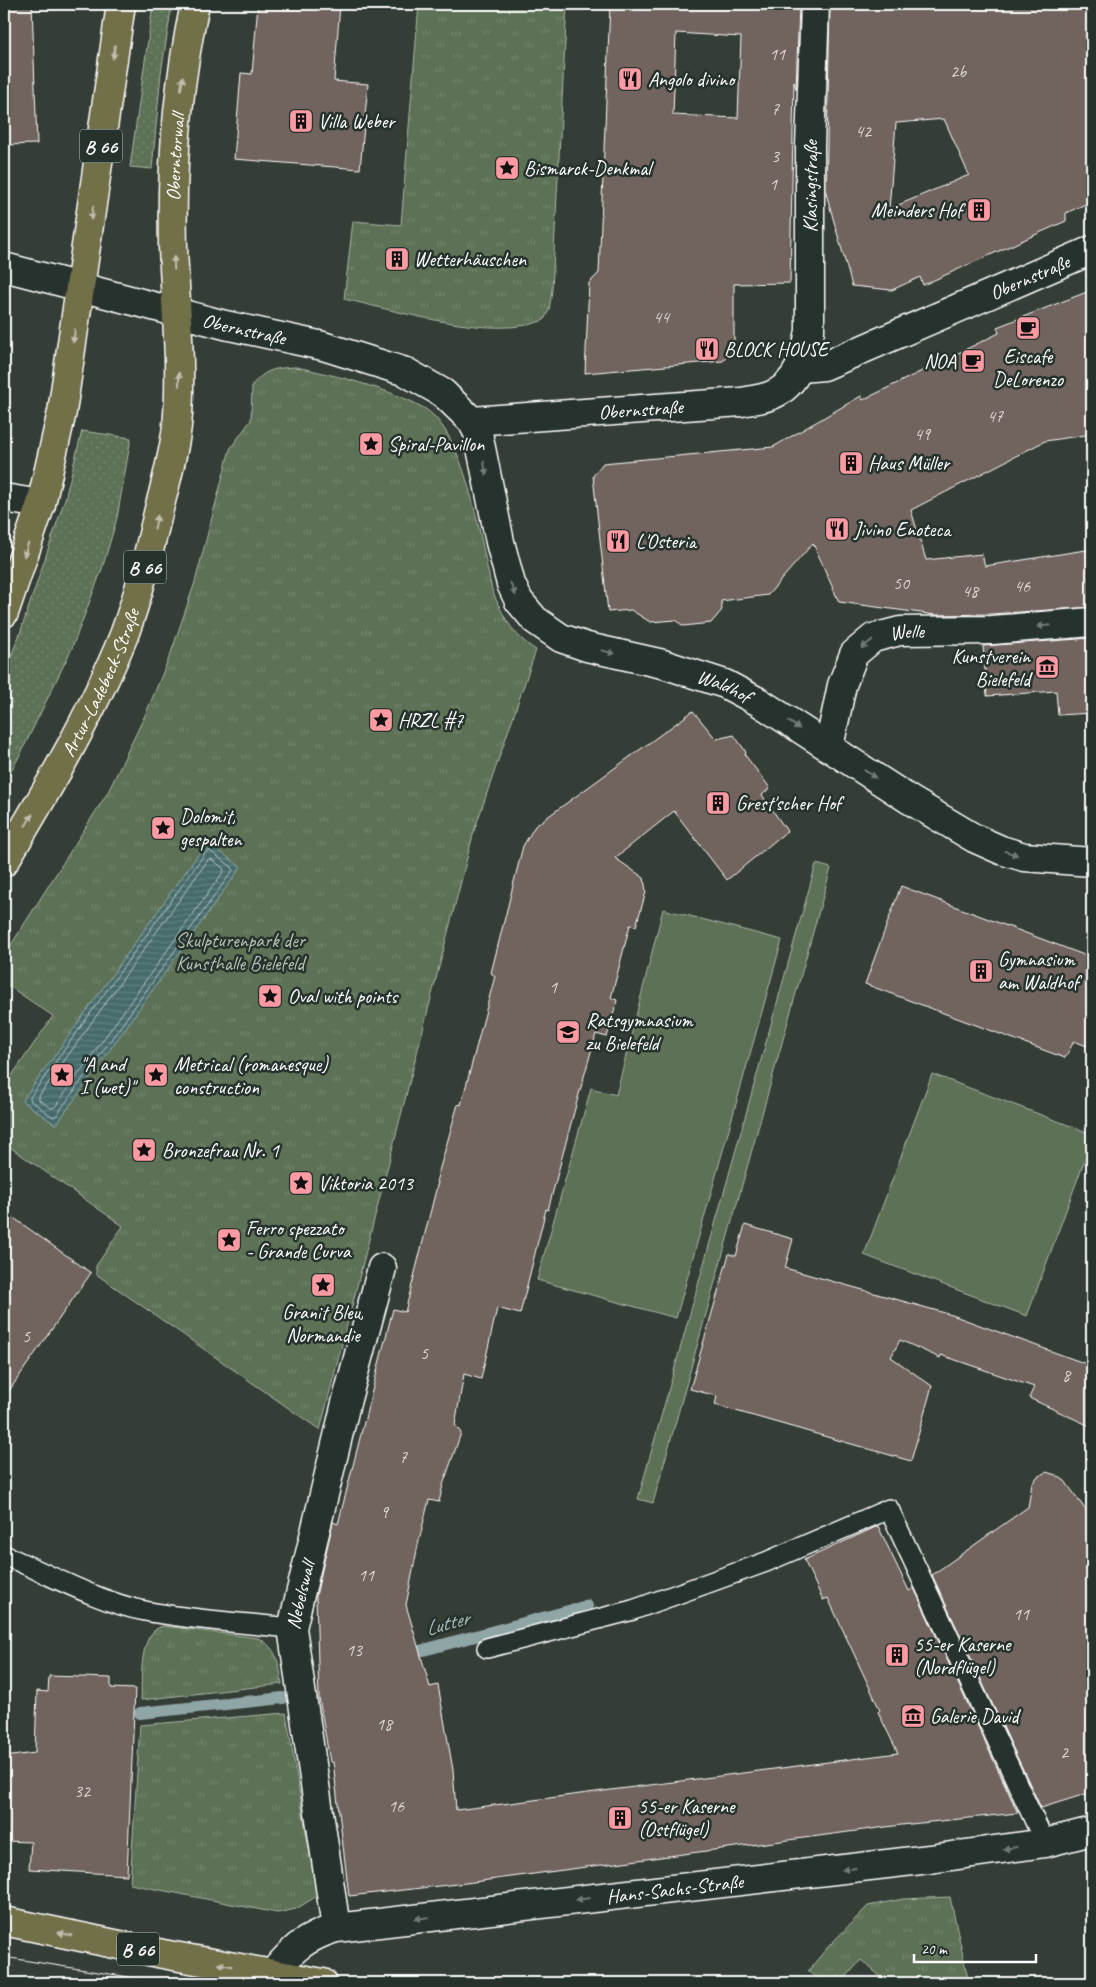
<svg xmlns="http://www.w3.org/2000/svg" width="1096" height="1987" font-family="Caveat,sans-serif">
<style>
.grass{fill:url(#grass-dots);stroke:#adb8aa}
.park{fill:url(#park-tufts);stroke:#adb8aa}
.pitch{fill:#5b7154;stroke:#adb8aa}
.water{fill:url(#water-rules);stroke:#90a6a6}
.lines{fill:none;stroke-linecap:round;stroke-linejoin:round}
.shore{stroke:#b5c4c4;stroke-width:1}
.stream{stroke:#90a6a6;stroke-width:12}
.building{fill:#71645d;stroke:#fff;fill-rule:evenodd}
.service-casing{stroke:#fff;stroke-width:22}
.pedestrian-casing{stroke:#fff;stroke-width:31}
.minor-casing{stroke:#fff;stroke-width:31}
.primary-casing{stroke:#fff;stroke-width:31}
.service{stroke:#26332d;stroke-width:19}
.pedestrian{stroke:#26332d;stroke-width:28}
.minor{stroke:#26332d;stroke-width:28}
.primary{stroke:#726f4a;stroke-width:28}
.tram{stroke:#fff;stroke-width:1}
.oneway{fill:#c0beae}
.oneway2{fill:#727a76}
.labels{text-anchor:middle;stroke-width:5;stroke-linejoin:round;paint-order:stroke}
.number-label{font-size:18px;fill:#dcd8d6}
.shield{fill:#26332d;stroke:#bec2c0;stroke-width:1}
.shield-label{font-size:19px;font-weight:bold;fill:#fff}
.poi-label{font-size:20px;fill:#fff;stroke:#26332d;text-anchor:start}
.street-label{font-size:20px;fill:#fff;stroke:#26332d}
.park-label{font-size:20px;fill:#b5bfb2;stroke:#26332d}
.water-label{font-size:21px;font-style:italic;fill:#acbcbc;stroke:#26332d}
</style>
<defs>
<pattern id="grass-dots" width="8" height="8" patternUnits="userSpaceOnUse" patternTransform="scale(1.25)"><rect width="8" height="8" fill="#5b7154"/><path d="M2 2h.1M6 6h.1" fill="none" stroke="#74866e" stroke-width="1.8" stroke-linecap="round"/></pattern>
<pattern id="park-tufts" width="24" height="20" patternUnits="userSpaceOnUse" patternTransform="scale(1.25)"><rect width="24" height="20" fill="#5b7154"/><path d="M3 7l-1-3M5 7V3M7 7l1-3M15 17l-1-3M17 17v-4M19 17l1-3" fill="none" stroke="#74866e"/></pattern>
<pattern id="water-rules" width="6" height="5" patternUnits="userSpaceOnUse" patternTransform="scale(1.25)"><rect width="6" height="5" fill="#466b6b"/><path d="M0 2.5h6" fill="none" stroke="#628181"/></pattern>
</defs>
<rect width="100%" height="100%" fill="#353d37"/>
<filter id="ink" filterUnits="userSpaceOnUse"><feTurbulence type="fractalNoise" baseFrequency=".02" numOctaves="2"/><feDisplacementMap in="SourceGraphic" scale="10" xChannelSelector="R" yChannelSelector="G"/><feConvolveMatrix kernelMatrix="1 2 1 2 8 2 1 2 1" color-interpolation-filters="sRGB"/></filter>
<g filter="url(#ink)">
<path class="grass" d="M153 4H172L161 73 152 169 130 167Z
M82 431 131 438 117 518 102 569 72 648 20 755 4 783V674L19 636 65 499Z"/>
<path class="park" d="M419 4H567L552 290 549 310 544 320C493 341 398 311 344 299L353 221 401 225Z
M296 367C327 373 413 394 434 416 468 450 481 542 492 590 503 616 512 635 536 650L474 831 320 1430 96 1274V1266L123 1226 4 1143V1087L53 1016 4 983V956L108 792 147 711 171 653 195 582 230 449 251 420 252 385C266 369 275 368 296 367Z
M163 1626 258 1638C278 1648 279 1664 282 1684L141 1700C142 1679 138 1632 163 1626Z
M286 1713 317 1896 296 1909 277 1913 130 1884 140 1725Z
M950 1897 969 1983H888L861 1960 841 1983H823L808 1971 827 1948 868 1906 903 1899Z"/>
<path class="pitch" d="M816 864 831 868 653 1503 638 1499Z
M663 909 782 940 676 1318 537 1280 591 1088 616 1095Z
M932 1074 1092 1134V1140L1027 1316 864 1255Z"/>
<path class="water" d="M207 842 241 867 56 1125 22 1101Z"/>
<g class="lines">
<path class="shore" d="M207 851H210L232 867 233 870 56 1116 53 1117 31 1101 30 1098Z
M211 859 223 868 224 871 55 1107 51 1108 39 1100V1096L208 860Z"/>
<path class="stream" d="M405 1655 587 1606
M140 1713 283 1698"/>
</g>
<path class="building" d="M4 4H32L37 144 4 145Z
M258 4H340L334 81 368 84 360 169 234 159 241 73 252 74Z
M610 4H799L796 89 794 81 790 283 734 284V348L723 361 585 373 589 283 599 273ZM676 33 741 37 738 118 673 115Z
M830 4H1092V201L1066 213V221L923 285 920 277 892 290 852 286 826 193ZM944 119 969 175 889 209 896 123Z
M1092 290V434L1045 441 911 510 926 560 982 554 985 566 1092 549V607L991 614 936 615 839 602 813 543 768 595 721 601 722 610 711 623 683 626 676 620 650 622 631 610 608 612 593 476 603 463 773 447 861 396 863 400 999 333 997 327Z
M1092 638V713L1058 715 1056 691 987 696 983 646Z
M693 711 716 739 734 735 746 752 745 755 770 788 762 795 787 831 727 880 674 811 615 858 644 878 646 892 636 926 630 925 611 998 617 1000 607 1037 596 1034 574 1112 548 1210 546 1209 520 1314 497 1308 481 1379 464 1374 455 1425 461 1433 443 1485 439 1502 429 1500 419 1540 406 1605 430 1687 438 1685 453 1770 456 1810 898 1753 878 1712 880 1710 828 1598 823 1600 804 1560 878 1526 909 1591 914 1588 1018 1813 901 1825 466 1883 349 1896 333 1762H330L319 1698 316 1596 333 1522 338 1524 393 1309 405 1312 438 1182H436L458 1104 461 1105 495 976 491 973 523 846 535 826Z
M901 886 1092 958V1048L1074 1041 1065 1058 865 984Z
M4 1211 91 1273 4 1398Z
M745 1225 793 1239 785 1268 952 1315 1092 1366V1427L1029 1398 1034 1387 941 1355 940 1358 900 1340 891 1357 932 1386 911 1461 715 1405 717 1396 690 1389 729 1254 736 1256Z
M1046 1472 1056 1475 1065 1481 1092 1519V1792L1041 1808 932 1575 1028 1507 1032 1484 1037 1477Z
M49 1676 111 1678V1688L135 1689 127 1875 29 1869 31 1842 4 1841V1757L35 1753 37 1691 48 1692Z"/>
<g class="lines">
<defs>
<path id="service" d="M4 1555C46 1573 101 1603 145 1611 192 1620 244 1623 292 1628
M487 1648 633 1610 766 1562 889 1509 1045 1843"/>
<g id="pedestrian">
<path id="s1" d="M800 368 824 366 1092 250"/>
<path id="s2" d="M292 1628 346 1403 382 1268"/>
</g>
<g id="minor">
<path id="s3" d="M4 267 225 325 323 346 406 372 443 393 472 421 478 433 500 542 511 584 519 601 535 620 561 638 587 647 663 664 725 684 759 702 910 800 974 838 1001 850 1024 857 1092 862"/>
<path id="s4" d="M472 421 741 402C751 400 763 399 772 395 798 384 805 357 810 331V146L815 4"/>
<path d="M4 498 41 504"/>
<path id="s5" d="M829 747 842 685 854 654 873 638 900 631 992 630 1092 622"/>
<path d="M292 1628 336 1928"/>
<path id="s6" d="M273 1973C294 1948 304 1938 336 1928L930 1859 1045 1843 1092 1831"/>
</g>
<g id="primary">
<path d="M4 613 41 504 62 412 121 4"/>
<path id="s7" d="M4 862C48 789 92 714 124 635 139 595 149 551 159 509 166 482 174 453 177 426 183 366 175 305 173 246 171 165 178 83 195 4"/>
<path d="M4 1921 163 1954 323 1983"/>
</g>
</defs>
<use href="#service" class="service-casing"/>
<use href="#pedestrian" class="pedestrian-casing"/>
<use href="#minor" class="minor-casing"/>
<use href="#primary" class="primary-casing"/>
<use href="#service" class="service"/>
<use href="#pedestrian" class="pedestrian"/>
<use href="#minor" class="minor"/>
<use href="#primary" class="primary"/>
<path class="tram" d="M4 1957 166 1983
M4 1978 37 1983"/>
</g>
<defs><path id="oneway-solid" d="M-6-.8H1V-3.2L6.5 0L1 3.2V.8H-6Z" transform="scale(1.25)"/></defs>
<g class="oneway">
<use href="#oneway-solid" transform="translate(114 52) rotate(98)"/>
<use href="#oneway-solid" transform="translate(182 83) rotate(-81)"/>
<use href="#oneway-solid" transform="translate(92 213) rotate(99)"/>
<use href="#oneway-solid" transform="translate(174 263) rotate(-92)"/>
<use href="#oneway-solid" transform="translate(74 336) rotate(98)"/>
<use href="#oneway-solid" transform="translate(179 379) rotate(-90)"/>
<use href="#oneway-solid" transform="translate(156 522) rotate(-77)"/>
<use href="#oneway-solid" transform="translate(26 550) rotate(108)"/>
<use href="#oneway-solid" transform="translate(29 820) rotate(-59)"/>
<use href="#oneway-solid" transform="translate(65 1934) rotate(-168)"/>
<use href="#oneway-solid" transform="translate(225 1965) rotate(-170)"/>
</g>
<g class="oneway2">
<use href="#oneway-solid" transform="translate(485 468) rotate(78)"/>
<use href="#oneway-solid" transform="translate(513 589) rotate(66)"/>
<use href="#oneway-solid" transform="translate(1044 626) rotate(175)"/>
<use href="#oneway-solid" transform="translate(867 644) rotate(142)"/>
<use href="#oneway-solid" transform="translate(608 652) rotate(14)"/>
<use href="#oneway-solid" transform="translate(794 725) rotate(33)"/>
<use href="#oneway-solid" transform="translate(870 774) rotate(34)"/>
<use href="#oneway-solid" transform="translate(1011 853) rotate(17)"/>
<use href="#oneway-solid" transform="translate(1010 1848) rotate(172)"/>
<use href="#oneway-solid" transform="translate(849 1869) rotate(173)"/>
<use href="#oneway-solid" transform="translate(583 1899) rotate(173)"/>
<use href="#oneway-solid" transform="translate(422 1918) rotate(173)"/>
</g>
</g>
<defs>
<symbol id="restaurant-square" viewBox="-11 -11 22 22"><rect x="-9" y="-9" width="18" height="18" rx="4" fill="#ff9aa2" stroke="#26332d"/><path d="M-5-6h1v4h1v-4h1v4h1v-4h1v5L-1.5 .5V6h-2V.5L-5-1ZM5-6V6H3V1.5H1.5Q1.5-4 5-6Z" fill="#111"/></symbol>
<symbol id="building-square" viewBox="-11 -11 22 22"><rect x="-9" y="-9" width="18" height="18" rx="4" fill="#ff9aa2" stroke="#26332d"/><path d="M-4-6H4V6H1V3H-1V6H-4ZM-2.5-4.3h1.7v1.8h-1.7ZM.8-4.3h1.7v1.8H.8ZM-2.5-1h1.7V.8h-1.7ZM.8-1h1.7V.8H.8Z" fill="#111"/></symbol>
<symbol id="sight-square" viewBox="-11 -11 22 22"><rect x="-9" y="-9" width="18" height="18" rx="4" fill="#ff9aa2" stroke="#26332d"/><path d="M0-6L1.8-2.2L6-1.7L2.9 1.2L3.7 5.4L0 3.3L-3.7 5.4L-2.9 1.2L-6-1.7L-1.8-2.2Z" fill="#111"/></symbol>
<symbol id="cafe-square" viewBox="-11 -11 22 22"><rect x="-9" y="-9" width="18" height="18" rx="4" fill="#ff9aa2" stroke="#26332d"/><path d="M-5.5-4.5H6V0H3Q3 3.5 0 3.5H-2.5Q-5.5 3.5-5.5 0ZM3-3.2v2h1.7v-2ZM-6 4.5H4V6H-6Z" fill="#111"/></symbol>
<symbol id="museum-square" viewBox="-11 -11 22 22"><rect x="-9" y="-9" width="18" height="18" rx="4" fill="#ff9aa2" stroke="#26332d"/><path d="M0-6L6-3V-2H-6V-3ZM-5-1h2V3h-2ZM-1-1h2V3h-2ZM3-1h2V3H3ZM-6 4H6V6H-6Z" fill="#111"/></symbol>
<symbol id="school-square" viewBox="-11 -11 22 22"><rect x="-9" y="-9" width="18" height="18" rx="4" fill="#ff9aa2" stroke="#26332d"/><path d="M0-5L7-2L0 1L-7-2ZM-4 1L0 2.5L4 1V4Q0 6-4 4Z" fill="#111"/></symbol>
</defs>
<g fill-rule="evenodd">
<use href="#restaurant-square" x="616" y="65" width="28" height="28"/>
<use href="#building-square" x="287" y="107" width="28" height="28"/>
<use href="#sight-square" x="493" y="154" width="28" height="28"/>
<use href="#building-square" x="965" y="196" width="28" height="28"/>
<use href="#building-square" x="383" y="245" width="28" height="28"/>
<use href="#cafe-square" x="1014" y="314" width="28" height="28"/>
<use href="#restaurant-square" x="693" y="335" width="28" height="28"/>
<use href="#cafe-square" x="959" y="347" width="28" height="28"/>
<use href="#sight-square" x="357" y="430" width="28" height="28"/>
<use href="#building-square" x="837" y="449" width="28" height="28"/>
<use href="#restaurant-square" x="823" y="515" width="28" height="28"/>
<use href="#restaurant-square" x="604" y="527" width="28" height="28"/>
<use href="#museum-square" x="1033" y="653" width="28" height="28"/>
<use href="#sight-square" x="367" y="706" width="28" height="28"/>
<use href="#building-square" x="704" y="789" width="28" height="28"/>
<use href="#sight-square" x="149" y="814" width="28" height="28"/>
<use href="#building-square" x="967" y="957" width="28" height="28"/>
<use href="#sight-square" x="256" y="982" width="28" height="28"/>
<use href="#school-square" x="554" y="1018" width="28" height="28"/>
<use href="#sight-square" x="48" y="1061" width="28" height="28"/>
<use href="#sight-square" x="142" y="1061" width="28" height="28"/>
<use href="#sight-square" x="130" y="1136" width="28" height="28"/>
<use href="#sight-square" x="287" y="1169" width="28" height="28"/>
<use href="#sight-square" x="215" y="1226" width="28" height="28"/>
<use href="#sight-square" x="309" y="1271" width="28" height="28"/>
<use href="#building-square" x="883" y="1641" width="28" height="28"/>
<use href="#museum-square" x="899" y="1702" width="28" height="28"/>
<use href="#building-square" x="606" y="1804" width="28" height="28"/>
</g>
<g class="labels">
<g class="number-label">
<text x="777" y="60">11</text>
<text x="958" y="77">2b</text>
<text x="775" y="115">7</text>
<text x="863" y="137">42</text>
<text x="775" y="162">3</text>
<text x="773" y="190">1</text>
<text x="661" y="323">44</text>
<text x="995" y="422">47</text>
<text x="922" y="440">49</text>
<text x="901" y="589">50</text>
<text x="1022" y="592">46</text>
<text x="970" y="597">48</text>
<text x="553" y="993">1</text>
<text x="26" y="1342">5</text>
<text x="424" y="1359">5</text>
<text x="1066" y="1381">8</text>
<text x="403" y="1463">7</text>
<text x="384" y="1518">9</text>
<text x="366" y="1581">11</text>
<text x="1021" y="1620">11</text>
<text x="354" y="1656">13</text>
<text x="384" y="1730">18</text>
<text x="1064" y="1758">2</text>
<text x="82" y="1797">32</text>
<text x="396" y="1812">16</text>
</g>
<g class="shield">
<rect x="80" y="129.5" width="42" height="33" rx="4"/>
<rect x="124" y="550.5" width="42" height="33" rx="4"/>
<rect x="117" y="1932.5" width="42" height="33" rx="4"/>
</g>
<g class="shield-label">
<text x="101" y="153">B 66</text>
<text x="145" y="574">B 66</text>
<text x="138" y="1956">B 66</text>
</g>
<g class="poi-label">
<text x="648" y="86">Angolo divino</text>
<text x="318" y="128">Villa Weber</text>
<text x="524" y="175">Bismarck-Denkmal</text>
<text x="962" y="217" text-anchor="end">Meinders Hof</text>
<text x="414" y="266">Wetterhäuschen</text>
<text x="724" y="356">BLOCK HOUSE</text>
<text x="1028" y="363" text-anchor="middle">Eiscafe<tspan x="1028" dy="23">DeLorenzo</tspan></text>
<text x="956" y="368" text-anchor="end">NOA</text>
<text x="388" y="451">Spiral-Pavillon</text>
<text x="868" y="470">Haus Müller</text>
<text x="854" y="536">Jivino Enoteca</text>
<text x="636" y="548">L'Osteria</text>
<text x="1030" y="663" text-anchor="end">Kunstverein<tspan x="1030" dy="23">Bielefeld</tspan></text>
<text x="398" y="727">HRZL #7</text>
<text x="736" y="810">Grest'scher Hof</text>
<text x="180" y="823">Dolomit,<tspan x="180" dy="23">gespalten</tspan></text>
<text x="998" y="966">Gymnasium<tspan x="998" dy="23">am Waldhof</tspan></text>
<text x="288" y="1003">Oval with points</text>
<text x="586" y="1027">Ratsgymnasium<tspan x="586" dy="23">zu Bielefeld</tspan></text>
<text x="80" y="1071">"A and<tspan x="80" dy="23">I (wet)"</tspan></text>
<text x="174" y="1071">Metrical (romanesque)<tspan x="174" dy="23">construction</tspan></text>
<text x="162" y="1157">Bronzefrau Nr. 1</text>
<text x="318" y="1190">Viktoria 2013</text>
<text x="246" y="1235">Ferro spezzato<tspan x="246" dy="23">- Grande Curva</tspan></text>
<text x="323" y="1319" text-anchor="middle">Granit Bleu,<tspan x="323" dy="23">Normandie</tspan></text>
<text x="914" y="1651">55-er Kaserne<tspan x="914" dy="23">(Nordflügel)</tspan></text>
<text x="930" y="1723">Galerie David</text>
<text x="638" y="1813">55-er Kaserne<tspan x="638" dy="23">(Ostflügel)</tspan></text>
</g>
<g class="street-label">
<text dy="7" stroke="none"><textPath href="#s7" startOffset="742">Oberntorwall</textPath></text>
<text dy="7" stroke="none"><textPath href="#s4" startOffset="524">Klasingstraße</textPath></text>
<text dy="7" stroke="none"><textPath href="#s1" startOffset="248">Obernstraße</textPath></text>
<text dy="7" stroke="none"><textPath href="#s3" startOffset="248">Obernstraße</textPath></text>
<text dy="7" stroke="none"><textPath href="#s4" startOffset="169">Obernstraße</textPath></text>
<text dy="7" stroke="none"><textPath href="#s5" startOffset="156">Welle</textPath></text>
<text dy="7" stroke="none"><textPath href="#s7" startOffset="204">Artur-Ladebeck-Straße</textPath></text>
<text dy="7" stroke="none"><textPath href="#s3" startOffset="912">Waldhof</textPath></text>
<text dy="7" stroke="none"><textPath href="#s2" startOffset="34">Nebelswall</textPath></text>
<text dy="7" stroke="none"><textPath href="#s6" startOffset="420">Hans-Sachs-Straße</textPath></text>
</g>
<g class="park-label">
<text x="240" y="947">Skulpturenpark der<tspan x="240" dy="23">Kunsthalle Bielefeld</tspan></text>
</g>
<g class="water-label">
<text transform="translate(447 1623) rotate(-15)" y="7">Lutter</text>
</g>
</g>
<rect width="1096" height="1987" fill="none" stroke="#26332d" stroke-width="20"/>
<rect x="10" y="10" width="1076" height="1967" fill="none" stroke="#fff" stroke-width="2" filter="url(#ink)"/>
<path d="M914 1954v8h122v-8" fill="none" stroke="#ffffff" stroke-width="2.5"/>
<text x="921" y="1954" font-size="15" fill="#ffffff" stroke="#26332d" stroke-width="4" paint-order="stroke">20 m</text>
</svg>
